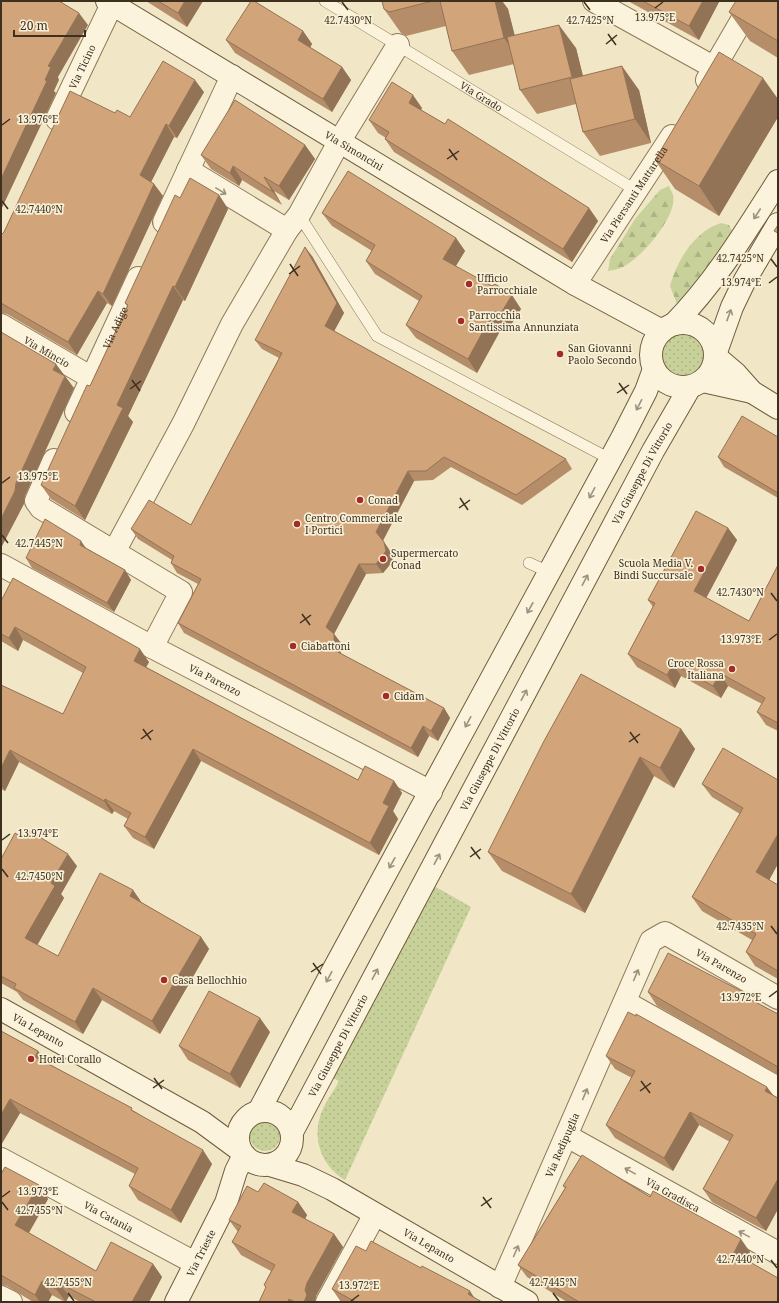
<svg xmlns="http://www.w3.org/2000/svg" width="779" height="1303" font-family="'Noto Serif',serif">
<style>
.grass{fill:url(#grass-dots)}
.forest{fill:url(#forest-firs)}
.lines{fill:none;stroke-linecap:round;stroke-linejoin:round}
.lane-casing{stroke:#8e795a;stroke-width:12}
.street-casing{stroke:#8e795a;stroke-width:24}
.secondary-casing{stroke:#705a3d;stroke-width:24}
.lane{stroke:#fbf3db;stroke-width:11}
.street{stroke:#fbf3db;stroke-width:22}
.secondary{stroke:#fbf3db;stroke-width:22}
.wall{fill:#b58d69}
.shaded-wall{fill:#937355}
.building{fill:#d2a47a;stroke:#937355}
.oneway{stroke:#9c927d}
.ticks{fill:none;stroke:#3e301f;stroke-width:1.5}
.poi-dot{fill:#a12d26;stroke:#f8f0d7;stroke-width:1.5}
.labels{text-anchor:middle;stroke-width:3.5;stroke-linejoin:round;paint-order:stroke}
.street-label{font-size:10px;fill:#3e301f;stroke:#f8f0d7}
.poi-label{font-size:10px;fill:#3e301f;stroke:#f8f0d7;text-anchor:start}
.ticks-label{font-size:10px;text-anchor:middle;fill:#3e301f;stroke:#f8f0d7;stroke-width:3.5;stroke-linejoin:round;paint-order:stroke}
</style>
<defs>
<pattern id="grass-dots" width="8" height="8" patternUnits="userSpaceOnUse"><rect width="8" height="8" fill="#c7d199"/><path d="M2 2h.1M6 6h.1" fill="none" stroke="#acb483" stroke-width="1.8" stroke-linecap="round"/></pattern>
<pattern id="forest-firs" width="22" height="20" patternUnits="userSpaceOnUse"><rect width="22" height="20" fill="#c7d199"/><path d="M5 1l3.5 6h-7zM16 11l3.5 6h-7z" fill="#acb483"/></pattern>
</defs>
<rect width="100%" height="100%" fill="#f1e7c6"/>
<path class="grass" d="M655 355a29 29 0 1 1 58 0a29 29 0 1 1-58 0Z
M434 886 471 907 345 1180C321 1166 311 1137 322 1111 326 1101 334 1091 339 1081L331 1077Z
M250 1136a15 15 0 1 1 30 0a15 15 0 1 1-30 0Z"/>
<path class="forest" d="M669 186C670 189 672 192 673 195 678 216 641 258 623 267 619 269 613 270 608 271L610 259 635 219 660 190Z
M721 223 729 225 734 235 688 297 677 304 670 286C677 260 695 231 721 223Z"/>
<g class="lines">
<defs>
<g id="lane">
<path id="s1" d="M325 1 637 191"/>
<path d="M299 215 377 336 610 459"/>
<path d="M529 563 549 572"/>
</g>
<g id="street">
<path d="M594 1 715 68"/>
<path d="M707 80 753 1"/>
<path id="s2" d="M57 119 112 4"/>
<path d="M188 170 287 230"/>
<path d="M164 222 232 76"/>
<path id="s3" d="M575 284 672 136"/>
<path id="s4" d="M1 325 92 378"/>
<path id="s5" d="M76 412 138 278"/>
<path d="M54 460 36 501 41 508 181 592 152 647"/>
<path d="M114 552 183 424 232 324 287 230 299 215 339 142 398 45"/>
<path id="s6" d="M1 565 152 647 431 792"/>
<path d="M625 1002 778 1088"/>
<path id="s7" d="M567 1136 778 1253"/>
<path id="s8" d="M1 1159 195 1263"/>
<path id="s9" d="M500 1287 651 941 665 933 778 998"/>
<path d="M1 1297 11 1302"/>
<path d="M327 1302 374 1216"/>
</g>
<g id="secondary">
<path id="s10" d="M107 1 575 284 662 331"/>
<circle cx="683" cy="355" r="32"/>
<path d="M674 324C716 281 746 231 778 181"/>
<path d="M716 352 732 307 745 280 778 224"/>
<path d="M716 357 736 374 752 392 778 408"/>
<path d="M703 381 752 392"/>
<path id="s11" d="M1 1009 202 1122 240 1150"/>
<circle cx="265" cy="1138" r="27"/>
<path d="M259 1111 330 976 622 438 646 391 654 369"/>
<path id="s12" d="M292 1132 653 451 690 387"/>
<path id="s13" d="M270 1165 303 1175 332 1189 527 1302"/>
<path id="s14" d="M176 1302 226 1203 236 1171 244 1155"/>
</g>
</defs>
<use href="#lane" class="lane-casing"/>
<use href="#street" class="street-casing"/>
<use href="#secondary" class="secondary-casing"/>
<use href="#lane" class="lane"/>
<use href="#street" class="street"/>
<use href="#secondary" class="secondary"/>
</g>
<path class="wall" d="M146 1H203L187 27Z
M382 1H502L508 9 515 36 576 48 583 76 639 90 651 143 600 156 583 132 576 104 537 114 520 90 514 64 469 75 452 51 446 26 406 36 401 33 384 9Z
M628 1H718L719 2 699 40Z
M778 1V58L750 41 729 12Z
M303 31 312 44 310 47 342 67 351 80 332 112 235 53 226 40Z
M204 92 177 138 174 137 151 182 154 184 163 196 112 306 107 303 77 355 7 314 1 313V235L115 113 130 117Z
M778 99V117L719 216 675 189 655 160Z
M422 108 421 110 589 208 598 221 572 262 394 152 385 139 386 138 378 133 369 120Z
M305 145 315 159 289 200 274 191 282 205 242 180 239 186 211 169 201 155Z
M219 195 228 209 185 301 183 300 128 416 133 422 85 520 51 499 41 485 90 386 127 306 125 303 180 198Z
M322 213 456 238 465 251 456 266 521 309 509 328 504 324 477 373 416 338 406 325 419 301 375 274 366 261 372 251 332 226Z
M312 256 344 313 334 331 566 459 572 469 522 505 451 467 433 480 414 481 383 541 390 551 393 561 383 573 366 574 334 634 341 643V654L444 708 450 718 438 741 429 736 418 757 184 633 178 623 198 584 177 573 171 563 172 560 138 539 131 529 191 525 279 358 262 349 255 340Z
M778 437V498L724 467 718 457Z
M728 528 737 540 706 598 749 621 778 565V731L766 725 757 712 762 704 728 686 721 698 681 676 675 688 637 667 628 654 653 607 648 600Z
M87 549 125 570 131 580 114 612 32 568 26 558Z
M1 601 149 662 146 667 358 780 394 781 402 793 393 811 398 819 379 855 201 761 154 849 133 838 124 826 128 819 114 811 112 814 19 762 5 791 1 789V685L63 714 83 673 23 640 18 651 1 641Z
M681 729 695 749 674 788 654 776 585 913 502 871 488 852Z
M723 748 769 880 778 885V979L755 966 746 952 752 940 702 911 692 897 740 814 712 797 702 784Z
M1 859 77 866 61 894 64 898 37 945 58 956 133 890 141 902 201 937 209 949 160 1034 102 1000 83 1034 23 1000 17 992 1 983Z
M648 992 746 997 778 1014V1075L657 1006Z
M1 1031 38 1051 46 1062 136 1112 212 1164 181 1223 138 1200 129 1186 135 1174 20 1113 1 1145Z
M270 1032 240 1088 188 1060 179 1046Z
M606 1056 774 1096 778 1098V1209L766 1231 712 1202 703 1189 730 1142 699 1125 673 1171 615 1138 606 1125 632 1078 615 1069Z
M1 1174 39 1185 48 1199 29 1233 96 1271 153 1264 162 1277 149 1302H80L69 1296 65 1302 52 1295 48 1302H33L7 1286 1 1285Z
M563 1186 650 1197 750 1252 745 1260 778 1302H567L527 1277 518 1265 565 1188Z
M258 1192 298 1202 307 1215 305 1219 334 1234 343 1247 316 1296 315 1302H259L266 1288 264 1285 271 1271 241 1255 232 1242 238 1232 229 1220Z
M366 1251 474 1298 482 1302H341L332 1289Z"/>
<path class="shaded-wall" d="M185 1H203L187 27 178 13Z
M495 1H502L508 9 521 62 504 38Z
M703 1H718L719 2 699 40 689 26Z
M79 13 88 25 58 77 59 80 54 91 56 93 1 210V179L45 80 48 66Z
M559 25 576 48 589 101 572 77Z
M303 31 312 44 307 53 298 40Z
M622 66 639 90 651 143 635 119Z
M342 67 351 80 332 112 323 99Z
M763 78 778 99V117L719 216 699 186Z
M195 80 204 92 177 138 169 126Z
M413 95 422 108 418 116 409 103Z
M166 124 174 137 148 188 140 175Z
M305 145 315 159 289 200 279 186Z
M233 166 242 180 239 186 230 173Z
M264 177 274 191 282 205 273 192Z
M154 184 163 196 112 306 103 294Z
M219 195 228 209 185 301 175 287Z
M589 208 598 221 572 262 563 249Z
M456 238 465 251 452 272 443 259Z
M305 247 312 256 344 313 332 335 325 326Z
M173 286 183 300 128 416 133 422 85 520 75 506 117 405Z
M98 291 107 303 77 355 68 342Z
M512 295 521 309 509 328 500 315Z
M494 311 504 324 477 373 468 359Z
M56 364 65 376 53 370Z
M65 376 74 388 25 496 24 504 1 548V519L16 483Z
M408 471 414 481 382 542 376 532Z
M728 528 737 540 703 604 694 591Z
M81 541 88 551 80 545Z
M384 542 390 551 393 561 383 573 376 564Z
M359 564 366 574 334 634 341 643V660L334 650 326 627Z
M125 570 131 580 114 612 107 603Z
M15 627 23 640 18 651 9 638Z
M140 649 149 662 143 673 134 661Z
M673 664 681 676 675 688 667 675Z
M720 673 728 686 721 698 713 686Z
M444 708 450 718 438 741 431 731Z
M423 726 429 736 418 757 411 748Z
M681 729 695 749 674 788 660 768Z
M193 749 201 761 154 849 145 837Z
M10 750 19 762 5 791 1 785V768Z
M640 757 654 776 585 913 571 894Z
M394 781 402 793 393 811 398 819 379 855 370 843 383 803Z
M105 799 114 811 112 814 104 801Z
M778 834V864L766 886 756 872Z
M68 854 77 866 61 894 64 898 34 951 25 938 51 883Z
M133 890 142 903 130 896Z
M201 937 209 949 160 1034 152 1021Z
M93 988 102 1000 83 1034 75 1022Z
M743 992 752 1006 742 995Z
M260 1018 270 1032 240 1088 230 1074Z
M38 1051 48 1065 35 1057Z
M767 1087 777 1100 765 1091Z
M10 1099 20 1113 1 1145V1115Z
M690 1112 699 1125 673 1171 664 1158Z
M203 1150 212 1164 181 1223 171 1210Z
M778 1179V1209L766 1231 756 1218Z
M39 1185 48 1199 25 1239 15 1225Z
M298 1202 307 1215 302 1225 292 1212Z
M334 1234 343 1247 316 1296 315 1302H304L307 1283Z
M741 1239 750 1252 743 1266 734 1253Z
M153 1264 162 1277 149 1302H132Z
M42 1281 52 1295 48 1302H40L35 1295Z
M59 1283 69 1296 66 1302 56 1289Z
M470 1291 477 1302 468 1294Z
M289 1299 291 1302H288Z"/>
<path class="building" d="M1 1H59L79 13 48 66 51 67 45 80 47 81 1 179Z
M158 1H185L178 13Z
M251 1H254L303 31 298 40 342 67 323 99 226 40Z
M382 1H433L389 12 384 9Z
M440 1H495L504 38 452 51Z
M643 1H703L689 26Z
M736 1H778V41L729 12Z
M559 25 572 77 520 90 507 37Z
M719 52 763 78 699 186 655 160Z
M163 61 195 80 169 126 166 124 140 175 154 184 103 294 98 291 68 342 1 303V235L4 232 70 91 115 113 117 110 130 117Z
M622 66 635 119 583 132 570 79Z
M392 82 413 95 409 103 445 124 448 119 589 208 563 249 385 139 389 132 369 120Z
M235 100 305 145 279 186 264 177 273 192 233 166 230 173 201 155Z
M348 171 456 238 443 259 492 286 495 284 512 295 500 315 494 311 468 359 406 325 422 296 366 261 375 245 322 213Z
M190 178 219 195 175 287 173 286 117 405 123 408 75 506 41 485 87 385 90 386 128 305 125 303 175 195 180 198Z
M778 225V233L774 231Z
M305 247 337 303 325 326 566 459 516 495 444 457 426 471H408L376 532 384 542 386 551 376 564H359L326 627 334 634V650L444 708 431 731 423 726 411 748 178 623 201 579 171 563 174 556 131 529 149 500 191 525 282 353 255 340Z
M1 332 56 364 53 370 65 376 16 483 15 491 1 519Z
M742 416 778 437V493L718 457Z
M696 511 728 528 694 591 749 621 778 565V723L757 712 765 698 720 673 713 686 673 664 667 675 628 654 655 603 648 600Z
M45 519 81 541 80 545 125 570 107 603 26 558Z
M13 578 140 649 134 661 358 780 365 766 394 781 383 803 389 806 370 843 193 749 145 837 124 826 131 813 105 799 104 801 10 750 1 768V685L63 714 86 667 15 627 9 638 1 634V601Z
M581 674 681 729 660 768 640 757 571 894 488 852 544 741Z
M723 748 778 780V834L756 872 778 885V971L746 952 756 934 692 897 743 808 702 784Z
M28 830 68 854 51 883 55 886 25 938 58 956 100 873 133 890 130 896 201 937 152 1021 93 988 75 1022 14 988 16 984 1 976V859L15 833 23 838Z
M668 953 743 992 742 995 778 1014V1067L648 992Z
M209 991 260 1018 230 1074 179 1046Z
M628 1012 636 1016V1014L767 1087 765 1091 778 1098V1179L756 1218 703 1189 733 1135 690 1112 664 1158 606 1125 635 1071 606 1056Z
M1 1031 38 1051 35 1057 132 1108 131 1110 203 1150 171 1210 129 1186 138 1168 10 1099 1 1115Z
M582 1155 650 1197 653 1191 741 1239 734 1253 778 1278V1302H579L518 1265 566 1187 563 1186Z
M5 1167 39 1185 15 1225 96 1271 111 1242 153 1264 132 1302H96L59 1283 56 1289 42 1281 35 1295 1 1275V1174Z
M264 1183 298 1202 292 1212 334 1234 307 1283 305 1290 307 1295 304 1302H295L289 1299 288 1302H259L266 1287 264 1285 275 1265 232 1242 241 1226 229 1220 247 1186 258 1192Z
M371 1241 421 1268 422 1266 470 1291 468 1294 482 1302H356L332 1289 356 1246 366 1251Z"/>
<defs><path id="oneway-shaft" d="M-6 0H5M1.5-3L5.5 0L1.5 3" fill="none" stroke-width="1.6" stroke-linecap="round" stroke-linejoin="round"/></defs>
<g class="oneway">
<use href="#oneway-shaft" transform="translate(221 191) rotate(31)"/>
<use href="#oneway-shaft" transform="translate(757 214) rotate(123)"/>
<use href="#oneway-shaft" transform="translate(729 315) rotate(-70)"/>
<use href="#oneway-shaft" transform="translate(639 405) rotate(117)"/>
<use href="#oneway-shaft" transform="translate(592 493) rotate(118)"/>
<use href="#oneway-shaft" transform="translate(585 580) rotate(-62)"/>
<use href="#oneway-shaft" transform="translate(530 608) rotate(119)"/>
<use href="#oneway-shaft" transform="translate(524 695) rotate(-62)"/>
<use href="#oneway-shaft" transform="translate(468 722) rotate(118)"/>
<use href="#oneway-shaft" transform="translate(437 859) rotate(-62)"/>
<use href="#oneway-shaft" transform="translate(392 863) rotate(119)"/>
<use href="#oneway-shaft" transform="translate(375 974) rotate(-62)"/>
<use href="#oneway-shaft" transform="translate(636 975) rotate(-67)"/>
<use href="#oneway-shaft" transform="translate(329 977) rotate(118)"/>
<use href="#oneway-shaft" transform="translate(585 1094) rotate(-67)"/>
<use href="#oneway-shaft" transform="translate(630 1171) rotate(-151)"/>
<use href="#oneway-shaft" transform="translate(744 1234) rotate(-151)"/>
<use href="#oneway-shaft" transform="translate(516 1251) rotate(-66)"/>
</g>
<path class="ticks" d="M342 2 348 10M584 2 590 10M655 8 663 2M608 34 616 45M606 44 617 35M2 125 10 119M449 149 457 160M447 159 459 151M2 201 8 209M771 259 777 267M290 264 298 276M289 274 300 266M769 283 777 277M132 380 140 391M619 383 627 394M130 389 141 381M617 393 629 385M2 483 10 477M460 498 468 510M459 508 470 500M2 535 8 543M771 593 777 601M302 614 310 625M300 623 311 615M769 640 777 634M143 729 151 740M630 732 638 743M141 739 153 730M629 742 640 734M2 840 10 834M471 847 480 859M470 857 481 849M2 869 8 877M771 926 777 934M313 963 321 974M311 972 323 964M769 997 777 991M154 1078 162 1089M641 1081 650 1093M153 1088 164 1080M640 1091 651 1083M2 1197 10 1191M483 1197 491 1208M2 1202 8 1210M481 1206 492 1198M771 1260 777 1268M68 1293 74 1301M553 1293 559 1301M351 1301 359 1295"/>
<g class="poi-dot">
<circle cx="469" cy="284" r="4"/>
<circle cx="461" cy="321" r="4"/>
<circle cx="560" cy="354" r="4"/>
<circle cx="360" cy="500" r="4"/>
<circle cx="297" cy="524" r="4"/>
<circle cx="383" cy="559" r="4"/>
<circle cx="701" cy="569" r="4"/>
<circle cx="293" cy="646" r="4"/>
<circle cx="732" cy="669" r="4"/>
<circle cx="386" cy="696" r="4"/>
<circle cx="164" cy="980" r="4"/>
<circle cx="31" cy="1059" r="4"/>
</g>
<g class="labels">
<g class="street-label">
<text dy="4" stroke="none"><textPath href="#s2" startOffset="58">Via Ticino</textPath></text>
<text dy="4" stroke="none"><textPath href="#s1" startOffset="183">Via Grado</textPath></text>
<text dy="4" stroke="none"><textPath href="#s10" startOffset="289">Via Simoncini</textPath></text>
<text dy="4" stroke="none"><textPath href="#s3" startOffset="107">Via Piersanti Mattarella</textPath></text>
<text dy="4" stroke="none"><textPath href="#s5" startOffset="93">Via Adige</textPath></text>
<text dy="4" stroke="none"><textPath href="#s4" startOffset="53">Via Mincio</textPath></text>
<text dy="4" stroke="none"><textPath href="#s12" startOffset="746">Via Giuseppe Di Vittorio</textPath></text>
<text dy="4" stroke="none"><textPath href="#s6" startOffset="243">Via Parenzo</textPath></text>
<text dy="4" stroke="none"><textPath href="#s12" startOffset="422">Via Giuseppe Di Vittorio</textPath></text>
<text dy="4" stroke="none"><textPath href="#s9" startOffset="459">Via Parenzo</textPath></text>
<text dy="4" stroke="none"><textPath href="#s11" startOffset="43">Via Lepanto</textPath></text>
<text dy="4" stroke="none"><textPath href="#s12" startOffset="98">Via Giuseppe Di Vittorio</textPath></text>
<text dy="4" stroke="none"><textPath href="#s9" startOffset="155">Via Redipuglia</textPath></text>
<text dy="4" stroke="none"><textPath href="#s7" startOffset="121">Via Gradisca</textPath></text>
<text dy="4" stroke="none"><textPath href="#s8" startOffset="122">Via Catania</textPath></text>
<text dy="4" stroke="none"><textPath href="#s13" startOffset="179">Via Lepanto</textPath></text>
<text dy="4" stroke="none"><textPath href="#s14" startOffset="55">Via Trieste</textPath></text>
</g>
<g class="poi-label">
<text x="477" y="282">Ufficio<tspan x="477" dy="12">Parrocchiale</tspan></text>
<text x="469" y="319">Parrocchia<tspan x="469" dy="12">Santissima Annunziata</tspan></text>
<text x="568" y="352">San Giovanni<tspan x="568" dy="12">Paolo Secondo</tspan></text>
<text x="368" y="504">Conad</text>
<text x="305" y="522">Centro Commerciale<tspan x="305" dy="12">I Portici</tspan></text>
<text x="391" y="557">Supermercato<tspan x="391" dy="12">Conad</tspan></text>
<text x="693" y="567" text-anchor="end">Scuola Media V.<tspan x="693" dy="12">Bindi Succursale</tspan></text>
<text x="301" y="650">Ciabattoni</text>
<text x="724" y="667" text-anchor="end">Croce Rossa<tspan x="724" dy="12">Italiana</tspan></text>
<text x="394" y="700">Cidam</text>
<text x="172" y="984">Casa Bellochhio</text>
<text x="39" y="1063">Hotel Corallo</text>
</g>
</g>
<g class="ticks-label">
<text x="655" y="21">13.975°E</text>
<text x="348" y="24">42.7430°N</text>
<text x="590" y="24">42.7425°N</text>
<text x="38" y="123">13.976°E</text>
<text x="39" y="213">42.7440°N</text>
<text x="740" y="262">42.7425°N</text>
<text x="741" y="286">13.974°E</text>
<text x="38" y="480">13.975°E</text>
<text x="39" y="547">42.7445°N</text>
<text x="740" y="596">42.7430°N</text>
<text x="741" y="643">13.973°E</text>
<text x="38" y="837">13.974°E</text>
<text x="39" y="880">42.7450°N</text>
<text x="740" y="930">42.7435°N</text>
<text x="741" y="1001">13.972°E</text>
<text x="38" y="1195">13.973°E</text>
<text x="39" y="1214">42.7455°N</text>
<text x="740" y="1263">42.7440°N</text>
<text x="68" y="1286">42.7455°N</text>
<text x="553" y="1286">42.7445°N</text>
<text x="359" y="1289">13.972°E</text>
</g>
<rect width="779" height="1303" fill="none" stroke="#3e301f" stroke-width="4"/>
<path d="M14 30v6h71v-6" fill="none" stroke="#3e301f" stroke-width="2"/>
<text x="20" y="30" font-size="12" fill="#3e301f" stroke="#f8f0d7" stroke-width="3" paint-order="stroke">20 m</text>
</svg>
